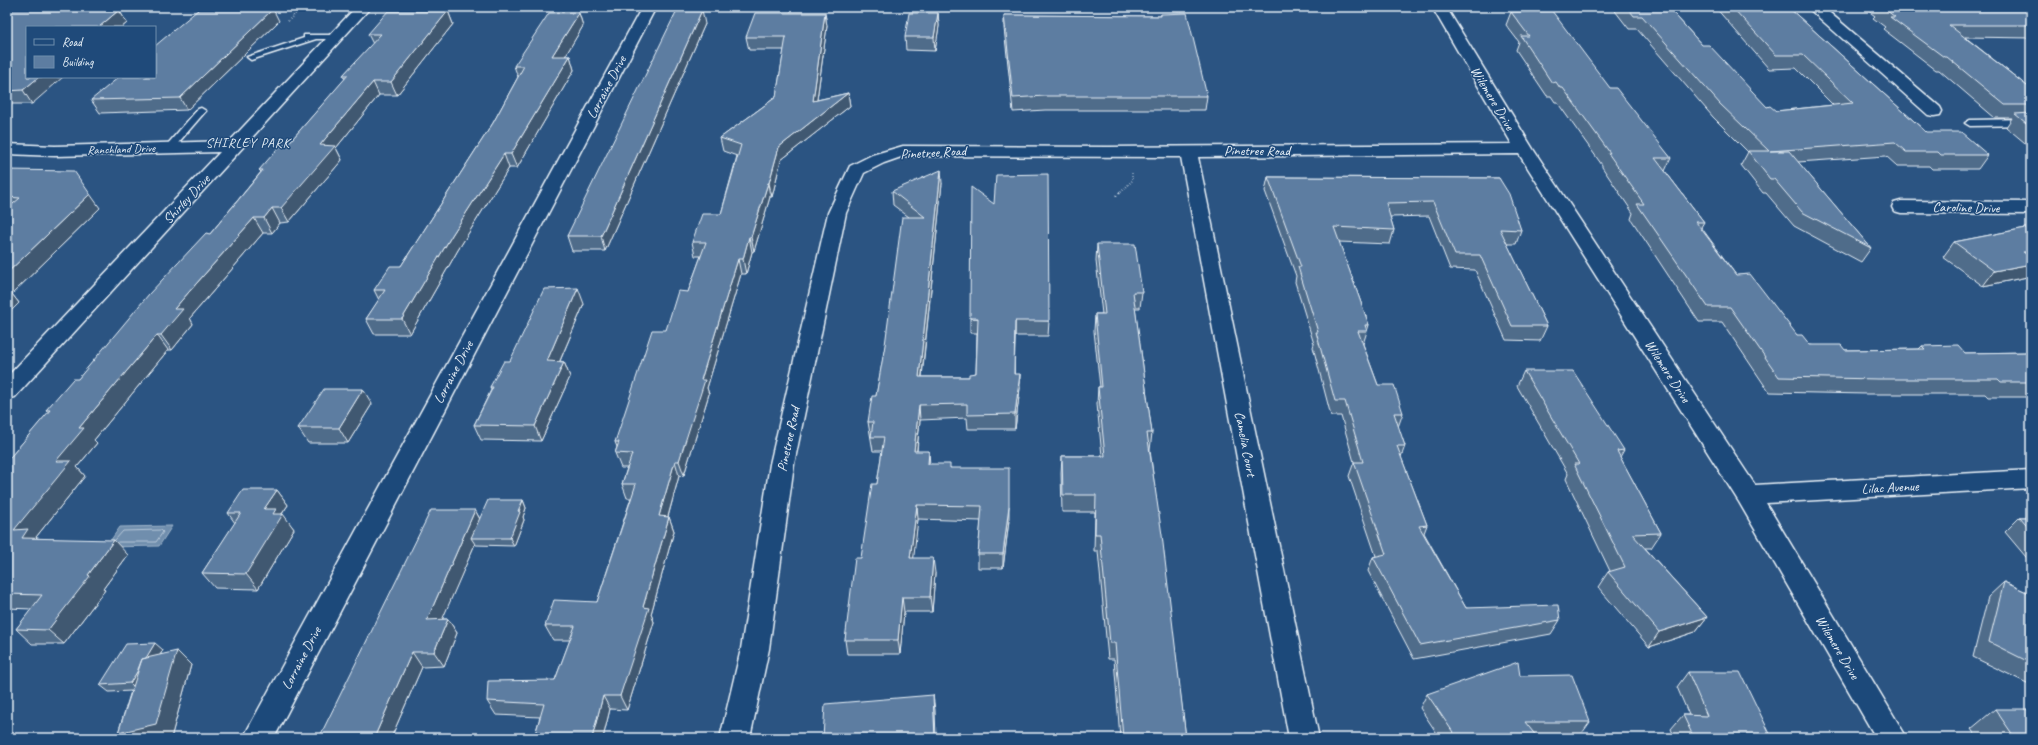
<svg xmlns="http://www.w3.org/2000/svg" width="2038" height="745" font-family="Caveat,sans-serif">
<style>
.water{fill:#708ead;stroke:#a0b6cb}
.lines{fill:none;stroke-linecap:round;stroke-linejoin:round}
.shore{stroke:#b8c9da;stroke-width:1}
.service-casing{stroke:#e8f1f8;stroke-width:3}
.minor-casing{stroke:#e8f1f8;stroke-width:3}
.path-far1{stroke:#e8f1f8;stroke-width:2;stroke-dasharray:0.5 2;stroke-linecap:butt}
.path{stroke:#e8f1f8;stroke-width:2.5;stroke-dasharray:1 3;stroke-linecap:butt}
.service{fill:#1f4a7a;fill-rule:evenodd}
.minor{fill:#1f4a7a;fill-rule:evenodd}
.wall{fill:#506c8a;stroke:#e8f1f8}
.shaded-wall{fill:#415871;stroke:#e8f1f8}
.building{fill:#5d7da1;stroke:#e8f1f8}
.labels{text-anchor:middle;stroke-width:3;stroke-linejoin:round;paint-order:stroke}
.far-street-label{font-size:12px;fill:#e8f1f8;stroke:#1f4a7a}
.far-neighbourhood-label{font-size:13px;letter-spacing:1px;fill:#e8f1f8;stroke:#1f4a7a}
.street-label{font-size:14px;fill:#e8f1f8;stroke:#1f4a7a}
</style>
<rect width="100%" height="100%" fill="#2b5482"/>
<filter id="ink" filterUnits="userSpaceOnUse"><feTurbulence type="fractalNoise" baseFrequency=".025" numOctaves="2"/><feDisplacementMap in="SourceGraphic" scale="8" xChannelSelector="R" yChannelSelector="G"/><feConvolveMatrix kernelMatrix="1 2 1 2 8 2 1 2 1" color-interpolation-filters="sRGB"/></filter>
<g filter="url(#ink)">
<path class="water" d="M172 526 159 546 106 547 120 527Z"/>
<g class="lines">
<path class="shore" d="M115 540 123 531 161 530 163 532 156 542H118"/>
<defs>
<path id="service" d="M304 35H336L340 37 336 39H316L251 60 247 57 304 38Z
M201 108 206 111 204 113 172 150H166V146L198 109Z
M2031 119V125L1970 126 1965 123 1970 120Z"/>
<path id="minor" d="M356 7H371L15 397 7 399V377L220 152 55 156 7 154V144L55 146 230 141Z
M642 7H656L274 738H243Z
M1432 7H1446L1533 149 1755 485 2031 470V488L1766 503 1907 738H1876L1739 502 1519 154 1198 157 1319 738H1289L1181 157 904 156 884 163 864 173 846 213 794 464 769 649 750 738H720L741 649 770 464 828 213 850 166 872 155 903 146 1108 147 1512 144Z
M1807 7H1823L1940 107 1942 111 1940 115 1934 116 1928 115Z
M1901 201 2031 202V214L1901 213 1894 211 1892 207 1894 203Z"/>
</defs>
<use href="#service" class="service-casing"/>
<use href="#minor" class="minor-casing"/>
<path class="path-far1" d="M288 21 302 7
M1121 192 1132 181V172"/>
<path class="path" d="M1116 196 1122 191"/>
<use href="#service" class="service"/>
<use href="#minor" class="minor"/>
</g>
<path class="wall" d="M7 7H92L94 10H119L127 23 122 27H27L32 104H7Z
M1612 7H1668L1702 45 1767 107 1776 111 1833 105 1796 68 1769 69 1715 7H1788L1926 132 1988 155 1978 169H1932L1929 166H1897L1886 156 1798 162 1871 248 1861 262 1794 226 1766 193H1763L1741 165 1748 152 1713 117 1637 29H1629Z
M1863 7H2031V38L1965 37 2027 86H2031V148L2006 127 2012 118H1995L1939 70H1936L1883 29 1885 27 1873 18 1875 16Z
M448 11 453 24 397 95H379L336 148 342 160 289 222 280 223 272 233H263L190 318 193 324 172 350H168L94 440 97 443 77 467 85 476 36 537 37 538 128 555 103 589 105 590 64 644H32L16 629 32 609 7 608V461L48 413 46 410 78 379 210 234 261 172 259 170 287 145 345 79 343 75 373 44 368 34Z
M1511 12 1610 88 1671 158 1665 171 1704 222 1701 227 1736 275 1797 335 1810 345 1845 350 1919 349 1922 346 1965 353 2031 352V397H1988L1985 394H1867L1769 392 1722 322H1699L1631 219 1633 213 1602 167V165L1557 102H1555L1551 96H1547L1516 50 1519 42 1506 25Z
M579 13 583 26 565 56H570L574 70 517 168H509L458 250 410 334H374L366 319 379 300 374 290 401 266 493 123 518 77 514 66Z
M825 13 827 26 817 100 848 93 850 106 781 160 772 197H770L754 251 752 252 746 274H741L707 388 709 394 684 475 679 476 668 517H669L674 531 651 614 654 622 627 710 610 709 603 738H534L540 717 496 715 487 701 555 680 570 640H553L545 626 597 602 631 498H627L622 484 627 468H621L615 453 617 447 615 442 666 330 688 292 701 256H695L692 242 721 214 737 156 723 151 720 138 776 97 784 50H749L746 37Z
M938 13 939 26 935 51 906 50 905 37Z
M1161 14 1207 96 1205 110H1045L1013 112 1004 28V15L1161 16Z
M279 21 187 110 100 113 91 100Z
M705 24 605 251H572L567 236Z
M7 170 100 208 12 294 19 303 7 315Z
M1268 177 1499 178 1521 230 1516 244H1507L1547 326 1540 341 1506 340 1475 270 1450 269 1429 216 1390 217 1394 230 1390 244 1339 242 1369 325 1363 344 1378 385 1403 413 1398 427 1405 446 1401 457 1427 525 1424 533 1466 608 1560 620 1551 634 1414 659 1368 571 1373 557 1376 556 1349 476 1354 462 1341 416H1331L1313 347 1314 344 1295 282 1296 276 1265 191Z
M942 183 922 377H969L976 373 977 333H970V318L1049 321 1048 336H1015L1014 374 1020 388 1015 429H968L967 418 920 420 917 451 930 464 951 468 1009 520 1003 568H978V554L981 521 918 519 913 558 935 573 932 612H904L900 654H847L845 640 861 558 877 484 882 451H873L868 422 876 396 909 217 893 205 892 191Z
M2031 227V273L2027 277 1983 286 1943 257 1954 242Z
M1097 244 1142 292 1140 308H1135L1152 433 1150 450 1186 738H1120L1114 659H1108L1098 551H1094L1095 512H1062L1061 473 1062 456H1102L1097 404 1098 387H1100L1094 331 1095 314H1102L1096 261Z
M584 304 560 361 564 362 570 377 541 441 481 440 474 425 491 390 490 387 510 361Z
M1524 371 1624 450 1620 457 1661 533 1651 548H1645L1707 617 1695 632 1649 647 1598 587 1608 572 1610 571 1566 479 1568 474 1517 386Z
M372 404 348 443H308L298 428Z
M277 490 288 505 282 514 294 529 258 589 215 588 202 573 235 523 228 513Z
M523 500 526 508 523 517 524 520 514 546 476 545 475 544 442 619H448L457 633 444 666 422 667 391 738H319L475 510 480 519Z
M2020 517H2031V563L2005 532Z
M2004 582 2031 594V685L1973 657 1988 597Z
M163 650 160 655 191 665 171 738H123L118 733 131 691 109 692 100 685Z
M1688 672 1772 738H1675L1671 729 1683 715H1689L1677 687Z
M1520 676 1590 722 1580 736H1536L1537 737 1536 738H1440L1420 708 1427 694Z
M1995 709 2031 738H1977L1971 729Z"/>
<path class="shaded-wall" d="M89 7H92L99 18 86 10Z
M273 9 279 21 187 110 180 98Z
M119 10 127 23 122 27H99Z
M702 10 705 24 605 251 601 236Z
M448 11 453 24 397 95 391 82Z
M579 13 583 26 557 70 552 56Z
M825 13 827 26 815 114 813 101Z
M938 13 939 26 935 51 934 37Z
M570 56 574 70 517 168 511 154Z
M39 77H63L32 104 23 90Z
M373 82 379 95 336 148 342 160 289 222 281 208 320 145Z
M848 93 850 106 781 160 772 197 769 183 779 147Z
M504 154 509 168 458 250 410 334 402 319 452 235Z
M941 170 942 183 920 392 919 377Z
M768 183 770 197 754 251 751 237Z
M90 194 100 208 12 294 19 303 7 315V273Z
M272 208 280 223 272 233 264 218Z
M254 218 263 233 190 318 193 324 172 350 161 335 174 309Z
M749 237 752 252 746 274 743 259Z
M738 259 741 274 707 388 709 394 684 475 679 461 701 380Z
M2031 264V273L2027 277 1983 286 1994 271Z
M578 288 584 304 553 377 547 361Z
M1015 321V336L1014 388V374Z
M157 335 168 350 94 440 97 443 77 467 85 476 36 537 43 544 22 538 14 530 56 461 79 428Z
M564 362 570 377 541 441 535 426Z
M1020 374V388L1015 429V414Z
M363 389 372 404 348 443 339 428Z
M919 405 920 420 915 466 914 451Z
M929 451 930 466 928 464Z
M675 461 679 476 664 531 659 516Z
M277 490 288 505 281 515 283 514 294 529 258 589 246 574 264 509Z
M523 500 526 508 523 517 524 520 514 546 510 538Z
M917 505 918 519 912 573 910 558Z
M1009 506V520L1003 568V554Z
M475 510 483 525 471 538 475 544 436 634 427 620Z
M669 517 674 531 651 614 654 622 627 710 620 696 643 607Z
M114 540 128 555 103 589 105 590 64 644 48 630 88 575Z
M933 558 935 573 932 612 930 597Z
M902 597 904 612 900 654 898 640Z
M1707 617 1695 632 1649 647 1659 632Z
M448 619 457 633 444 666 434 652Z
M155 643 163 650 138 691 130 683Z
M177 651 191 665 171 738H123L118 733Z
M412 652 422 667 391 738H374Z
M933 695 935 710 936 738H935Z
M603 696 610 709 603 738H592Z"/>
<path class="building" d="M7 7H89L86 10H119L99 27H27V77H39L23 90 7 91Z
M1627 7H1668L1702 45H1709L1767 107 1770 106 1776 111 1853 103 1803 55H1776L1732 7H1788L1926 132H1961L1988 155H1941L1938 152H1906L1895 142 1770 151H1789L1871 248 1802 212 1774 179H1770L1748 151H1769L1720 104 1642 16H1634Z
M1882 7H2031V25H1949L2027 86H2031V105H2005L1947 57H1944L1890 17H1895Z
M199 9H273L180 98 91 100 119 77H155V46Z
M677 10H702L601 236H567Z
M388 11H448L391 82H373L320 145 335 146 281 208H272L264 218H254L174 309H183L161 335H157L79 428H84L56 461H71L14 530 28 529 22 538 114 540 88 575 90 576 48 630 16 629 42 595 7 594V461L50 410H46L73 379H78L149 294 206 233 210 234 263 170H259L281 145H287L348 75H343L381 34H368Z
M1552 11 1610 88H1616L1671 158H1655L1704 222H1696L1736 275 1750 274 1797 335H1802L1810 345H1841L1845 350 1925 349 1922 346 1958 345 1965 353 2031 352V382H2001L1998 379H1878L1779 377 1730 307H1708L1637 204H1644L1608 153H1610L1563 88H1560L1556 82 1552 83 1521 36H1529L1511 12Z
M549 13H579L552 56H570L511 154H504L452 235 402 319H366L385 290H374L390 266H401L493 123 524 66H514Z
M755 13H825L813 101 848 93 779 147 769 183H768L751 237H749L743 259H738L701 380H705L679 461H675L659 516 669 517 643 607 649 608 620 696H603L592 738H534L544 704 487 701 488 681 555 680 575 626H545L554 600 597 602 636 484H622L632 454 615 453 619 442H615L652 330H666L678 291 688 292 706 242H692L702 214H721L741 145 720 138 776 97 786 37H746Z
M909 13H938L934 37H905Z
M1187 13 1207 96H1045L1013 98 1004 15 1161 16V14Z
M2031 113V127L2015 114Z
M7 170 74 171 90 194 7 273V209L20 198 7 197Z
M941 170 919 377H969V374L976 373 978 318H970L971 187 994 204 996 175 1048 174 1049 321H1015L1014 374H1020L1015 414 967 415V404L919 405 914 451H929L928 464H950V468H1009V506L1003 554H978L982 506 917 505 910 558H933L930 597H902L898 640H845L855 558H861L872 484H877L884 437H871L873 422H868L872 396H876L885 345 902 217H925L892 191Z
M1268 177 1499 178 1509 194 1521 230 1500 229 1547 326H1512L1480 255H1455L1433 202 1386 203 1394 230 1334 227 1369 325H1365L1367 331H1358L1378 385H1394L1403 413H1394L1405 446H1397L1427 525 1419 526 1466 608 1558 605 1560 620 1420 645 1373 557 1386 554 1354 462H1363L1345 401H1335L1316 332H1318L1298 267H1301Z
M2031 227V252H2023L2031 257V264L1994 271 1954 242Z
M1097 244H1135L1142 292H1133L1152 433H1147L1162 535 1186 738H1123L1115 643H1110L1100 534H1095L1096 495H1063L1062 456H1105L1098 387H1102L1095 314H1105Z
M578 288 547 361 564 362 535 426 474 425 493 387H490L504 361H510L544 289Z
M1524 371H1573L1624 450 1617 451 1661 533 1632 534 1707 617 1659 632 1608 572 1625 567 1574 464H1579Z
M324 389H363L339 428H298Z
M243 490H277L264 509H276L273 514H283L246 574 202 573 241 513H228Z
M488 500H523L518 511 520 512 510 538H471Z
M431 510H475L427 620 448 619 434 652H412L374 738H319Z
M2020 517H2031V530Z
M2004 582 2031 594V663L1989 642Z
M155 643 146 658 142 659 137 672 130 683 100 685 126 644Z
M177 651 156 724 118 733 142 659Z
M1518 662 1520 676 1572 675 1590 722H1525L1537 737 1534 738H1457L1427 694Z
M1688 672H1740L1772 738H1694L1683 715 1707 716Z
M933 695 935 738H823L825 704Z
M1995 709H2031V738H2015Z"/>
</g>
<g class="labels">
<g class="far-street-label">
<text transform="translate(121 149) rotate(-2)" y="4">Ranchland Drive</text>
</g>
<g class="far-neighbourhood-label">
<text x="248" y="147">SHIRLEY PARK</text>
</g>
<g class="street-label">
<text transform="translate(606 87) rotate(-62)" y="5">Lorraine Drive</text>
<text transform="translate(1493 98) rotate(59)" y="5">Wilemere Drive</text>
<text x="1257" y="155">Pinetree Road</text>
<text transform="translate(933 152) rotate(-3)" y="5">Pinetree Road</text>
<text transform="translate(186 199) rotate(-47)" y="5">Shirley Drive</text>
<text transform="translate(1966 207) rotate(1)" y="5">Caroline Drive</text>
<text transform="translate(1668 371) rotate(57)" y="5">Wilemere Drive</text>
<text transform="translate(453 372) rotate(-62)" y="5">Lorraine Drive</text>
<text transform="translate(788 439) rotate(-78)" y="5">Pinetree Road</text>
<text transform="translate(1246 444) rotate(79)" y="5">Camelia Court</text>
<text transform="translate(1890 487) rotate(-3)" y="5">Lilac Avenue</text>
<text transform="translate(1838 647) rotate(59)" y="5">Wilemere Drive</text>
<text transform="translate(301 658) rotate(-62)" y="5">Lorraine Drive</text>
</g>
</g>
<rect width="2038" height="745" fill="none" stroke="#1f4a7a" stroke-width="24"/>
<rect x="12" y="12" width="2014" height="721" fill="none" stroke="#e8f1f8" stroke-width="1.5" filter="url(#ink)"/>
<rect x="26" y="26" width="130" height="52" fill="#1f4a7a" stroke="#6f8dac"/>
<rect x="34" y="39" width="20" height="6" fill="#1f4a7a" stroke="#6f8dac"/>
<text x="62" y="46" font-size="12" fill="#e8f1f8">Road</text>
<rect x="34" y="56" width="20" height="12" fill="#5d7da1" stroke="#6f8dac"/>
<text x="62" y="66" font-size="12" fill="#e8f1f8">Building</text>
</svg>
